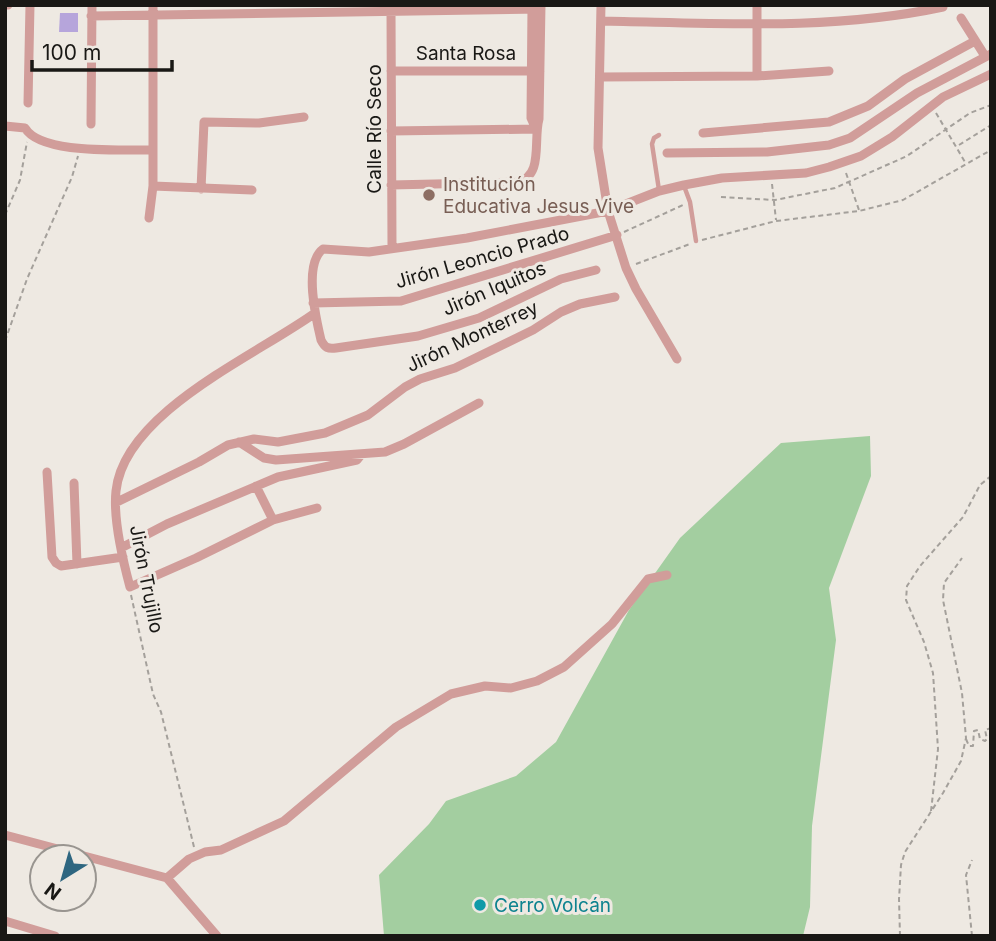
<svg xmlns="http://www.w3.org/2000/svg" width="996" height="941" font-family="Inter,sans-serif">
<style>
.green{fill:#a3cea0}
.building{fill:#b6a5db}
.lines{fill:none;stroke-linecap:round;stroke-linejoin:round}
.path{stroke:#a4a09b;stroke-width:2;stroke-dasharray:5 3.5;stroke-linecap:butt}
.service{stroke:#d19d9a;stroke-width:4.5}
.minor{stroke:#d19d9a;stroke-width:9}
.education-dot{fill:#8d6e63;stroke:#eee9e2;stroke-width:2.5}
.culture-dot{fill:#0f9aa8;stroke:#eee9e2;stroke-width:2.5}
.labels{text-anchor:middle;stroke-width:6;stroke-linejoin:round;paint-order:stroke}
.street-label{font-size:19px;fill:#191815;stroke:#eee9e2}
.education-label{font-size:19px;fill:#785e54;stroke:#eee9e2;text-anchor:start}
.culture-label{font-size:19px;fill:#0d838f;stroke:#eee9e2;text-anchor:start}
</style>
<rect width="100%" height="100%" fill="#eee9e2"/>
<path class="green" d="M870 436 871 476 829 588 836 640 812 826 810 907 803 936H384L379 875 429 824 446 801 516 776 556 742 629 610 680 538 781 443Z"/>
<path class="building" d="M60 13H78V32H59Z"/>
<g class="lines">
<path class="path" d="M936 113 965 162
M959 145 991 125
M846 173 859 210
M772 184 776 220
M721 197 775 200 835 188 907 156 970 113 991 105
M5 215 20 180 27 142
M624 232 683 205
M702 240 776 221 859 211 903 200 991 150
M636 264 690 244
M5 341 27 279 72 177 78 156
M131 595 153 694 161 712 194 847
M966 739 969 746H973L974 731 978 730 980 739 985 741 987 739 985 730 991 728
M931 811 938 749 933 673 924 642 906 600 907 586 920 566 963 517 980 485 991 476
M900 936 899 899 901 865 905 852 943 793 961 761 966 738 962 693 943 600 944 583 962 558
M972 936 966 875 972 860"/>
<path class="service" d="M684 186 690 202 696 241
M659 190 652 144 654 138 659 135"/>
<path class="minor" d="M5 5H8
M601 5 598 148 608 211 626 268 636 289 677 359
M757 5V76
M532 6 531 118 536 129
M391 10 392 247
M91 16 541 9
M961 18 985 56
M601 21C715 23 831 31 943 7
M391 71H540
M600 77 757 76 829 71
M28 103 30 5
M91 124 92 5
M5 126 25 128C41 155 123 149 152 150
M391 131 536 129
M703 133 829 122 868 106 905 79 975 41
M667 153 767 152 829 145 850 138 917 93 991 54
M391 185 517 182C544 177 533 140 539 119L541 5
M153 186 252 190
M201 189 204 122 259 123 304 117
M149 218 153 186V5
M596 270 561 279 479 318 418 336 336 348C328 349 325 348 321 340 316 319 303 264 323 249L369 252 467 238 608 211 659 191 684 185 722 178 806 173 829 167 861 156 892 137 943 97 991 74
M313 303 401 301 617 235
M315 313C257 355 124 412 116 491 113 518 123 561 130 587L196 558 273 520 317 508
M239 442 264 458 276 460 385 452 404 444 479 403
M47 472 52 557 56 563 61 566 123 557
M74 483 77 564
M256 486 273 520
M117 502 199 462 228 445 254 439 278 442 325 433 368 415 405 387 420 379 455 368 533 330 561 312 580 304 615 297
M121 548 167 524 278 477 357 460 361 455
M5 835 167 878 189 859 205 852 221 850 284 821 396 727 451 694 485 686 511 688 537 681 564 667 612 624 648 579 667 575
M167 878 217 936
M5 921 55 936"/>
</g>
<circle class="education-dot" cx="429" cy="195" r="7"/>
<circle class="culture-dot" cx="480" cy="905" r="7"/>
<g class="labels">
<g class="street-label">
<text x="466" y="60">Santa Rosa</text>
<text transform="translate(374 129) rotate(-90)" y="7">Calle Río Seco</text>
<text transform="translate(482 257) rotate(-16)" y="7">Jirón Leoncio Prado</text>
<text transform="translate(494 288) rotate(-23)" y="7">Jirón Iquitos</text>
<text transform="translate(472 336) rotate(-25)" y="7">Jirón Monterrey</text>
<text transform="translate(147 579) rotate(79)" y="7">Jirón Trujillo</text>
</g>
<g class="education-label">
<text x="443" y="191">Institución<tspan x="443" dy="22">Educativa Jesus Vive</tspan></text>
</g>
<g class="culture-label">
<text x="494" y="912">Cerro Volcán</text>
</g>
</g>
<rect width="996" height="941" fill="none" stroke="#191815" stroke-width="14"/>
<g transform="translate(63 878) rotate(217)"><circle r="33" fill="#eee9e2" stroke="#999590" stroke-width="2"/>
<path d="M0-5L12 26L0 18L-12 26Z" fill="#2e6680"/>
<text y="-10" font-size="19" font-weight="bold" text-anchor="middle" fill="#191815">N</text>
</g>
<path d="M32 60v10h140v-10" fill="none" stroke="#191815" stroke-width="3.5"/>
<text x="42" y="60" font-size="21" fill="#191815" stroke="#eee9e2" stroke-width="5" paint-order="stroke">100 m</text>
</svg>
